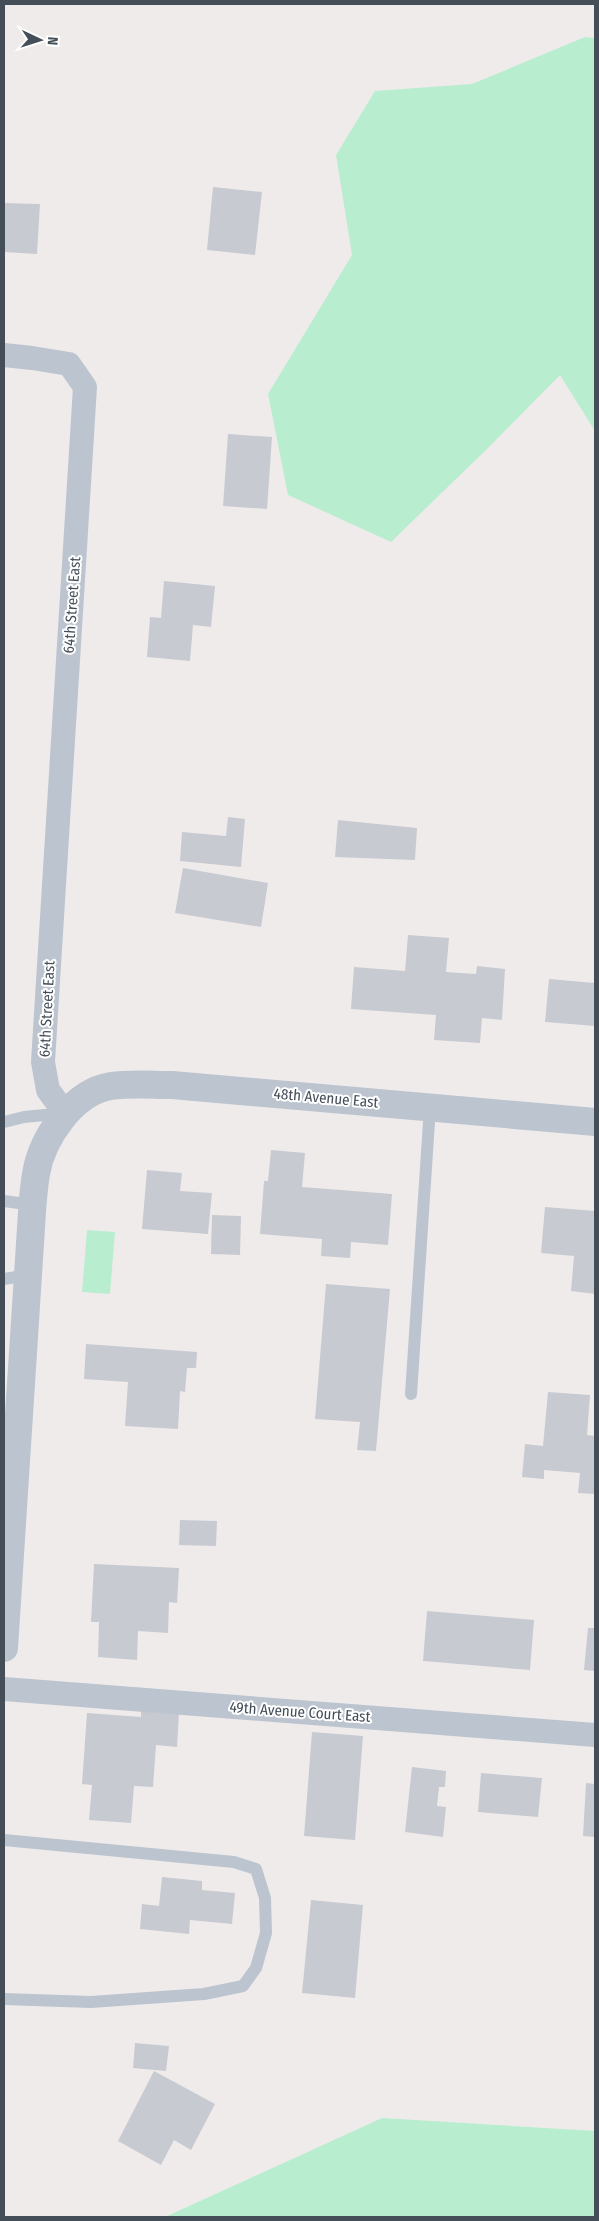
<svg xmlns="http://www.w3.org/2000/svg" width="599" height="2221" font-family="'Fira Sans Condensed',sans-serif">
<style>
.green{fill:#b8eecf}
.building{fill:#c8cad1}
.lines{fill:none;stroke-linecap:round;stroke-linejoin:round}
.service{stroke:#bcc5cf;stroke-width:12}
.minor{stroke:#bcc5cf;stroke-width:24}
.tertiary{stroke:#bcc5cf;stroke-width:28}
.labels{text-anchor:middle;stroke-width:4;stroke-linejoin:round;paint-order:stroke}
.street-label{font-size:15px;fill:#444e59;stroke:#fff}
</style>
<rect width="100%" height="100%" fill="#efebeb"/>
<path class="green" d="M585 37 595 38V431L560 375 486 450 391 542 288 495 268 394 352 255 336 155 375 91 472 84Z
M87 1230 115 1232 110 1294 82 1292Z
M382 2118 595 2131V2217H165Z"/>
<path class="building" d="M213 187 262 192 255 255 207 250Z
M4 203 40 204 37 254 4 252Z
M228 434 272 437 267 509 223 506Z
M164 581 215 586 211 627 193 625 190 661 147 657 150 617 161 618Z
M228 817 245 819 241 867 180 861 182 832 226 836Z
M338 820 417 828 415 860 335 857Z
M183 868 268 883 261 927 175 913Z
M408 935 449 938 446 972 476 974 477 966 505 969 502 1020 482 1018 480 1043 434 1040 436 1015 351 1009 354 967 405 971Z
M549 979 595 983V1026L545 1022Z
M271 1150 305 1153 302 1187 392 1194 388 1245 351 1242 350 1258 321 1256 322 1239 260 1234 264 1181H268Z
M147 1170 182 1173 180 1191 212 1193 208 1234 142 1229Z
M545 1207 595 1211V1294L571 1291 574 1256 541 1253Z
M212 1215 241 1216 240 1255 211 1254Z
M326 1284 390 1289 376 1451 357 1450 360 1422 315 1419Z
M86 1344 197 1352 196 1368H187L185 1392 180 1391 178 1429 125 1426 128 1382 84 1379Z
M548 1392 590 1395 587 1435 595 1436V1494L578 1493 580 1473 544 1470V1479L522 1477 525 1444 543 1446Z
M180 1520 217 1521 216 1546 179 1545Z
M94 1564 179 1568 177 1603 169 1602 168 1633 138 1631 137 1660 98 1657 99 1622H91Z
M427 1611 534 1620 530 1670 423 1661Z
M588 1628H595V1671L584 1670Z
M141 1711 179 1713 177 1747 156 1745 153 1787 134 1786 131 1823 89 1820 92 1785 82 1784 87 1713 141 1717Z
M312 1732 363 1736 355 1840 304 1836Z
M412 1767 446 1771 445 1787H439L437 1806 446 1807 443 1837 405 1832Z
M481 1773 542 1778 538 1817 478 1812Z
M586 1783 595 1784V1837L583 1836Z
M162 1877 202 1881V1890L235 1893 232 1924 190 1920 189 1934 140 1929 142 1904 159 1906Z
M311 1900 363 1905 355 1998 302 1993Z
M135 2043 169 2046 166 2071 133 2068Z
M154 2071 215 2104 191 2150 174 2140 161 2165 118 2141Z"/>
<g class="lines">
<path class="service" d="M4 1122 24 1117 65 1113
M4 1201 33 1205
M4 1279 28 1275
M411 1394 430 1107
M4 1840 234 1862 256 1869 265 1898 266 1933 256 1968 243 1986 204 1994 91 2002 4 1999"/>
<path class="minor" d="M4 355 32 358 69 364 85 387 43 1062 48 1090 65 1113
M4 1689 595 1735"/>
<path class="tertiary" d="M4 1648 31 1228C32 1210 33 1192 36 1174 42 1138 73 1092 111 1086 131 1083 152 1085 172 1085L595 1122"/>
</g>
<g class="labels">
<g class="street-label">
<text transform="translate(72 605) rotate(-86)" y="5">64th Street East</text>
<text transform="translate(47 1009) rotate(-87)" y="5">64th Street East</text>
<text transform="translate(326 1098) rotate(5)" y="5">48th Avenue East</text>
<text transform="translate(300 1712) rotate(4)" y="5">49th Avenue Court East</text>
</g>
</g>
<rect width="599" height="2221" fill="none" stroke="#444e59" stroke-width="10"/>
<g transform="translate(40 40) rotate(94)" stroke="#ffffff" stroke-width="4" paint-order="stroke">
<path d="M0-4L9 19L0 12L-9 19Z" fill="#444e59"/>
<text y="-8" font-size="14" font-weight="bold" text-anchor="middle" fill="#444e59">N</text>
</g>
</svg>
